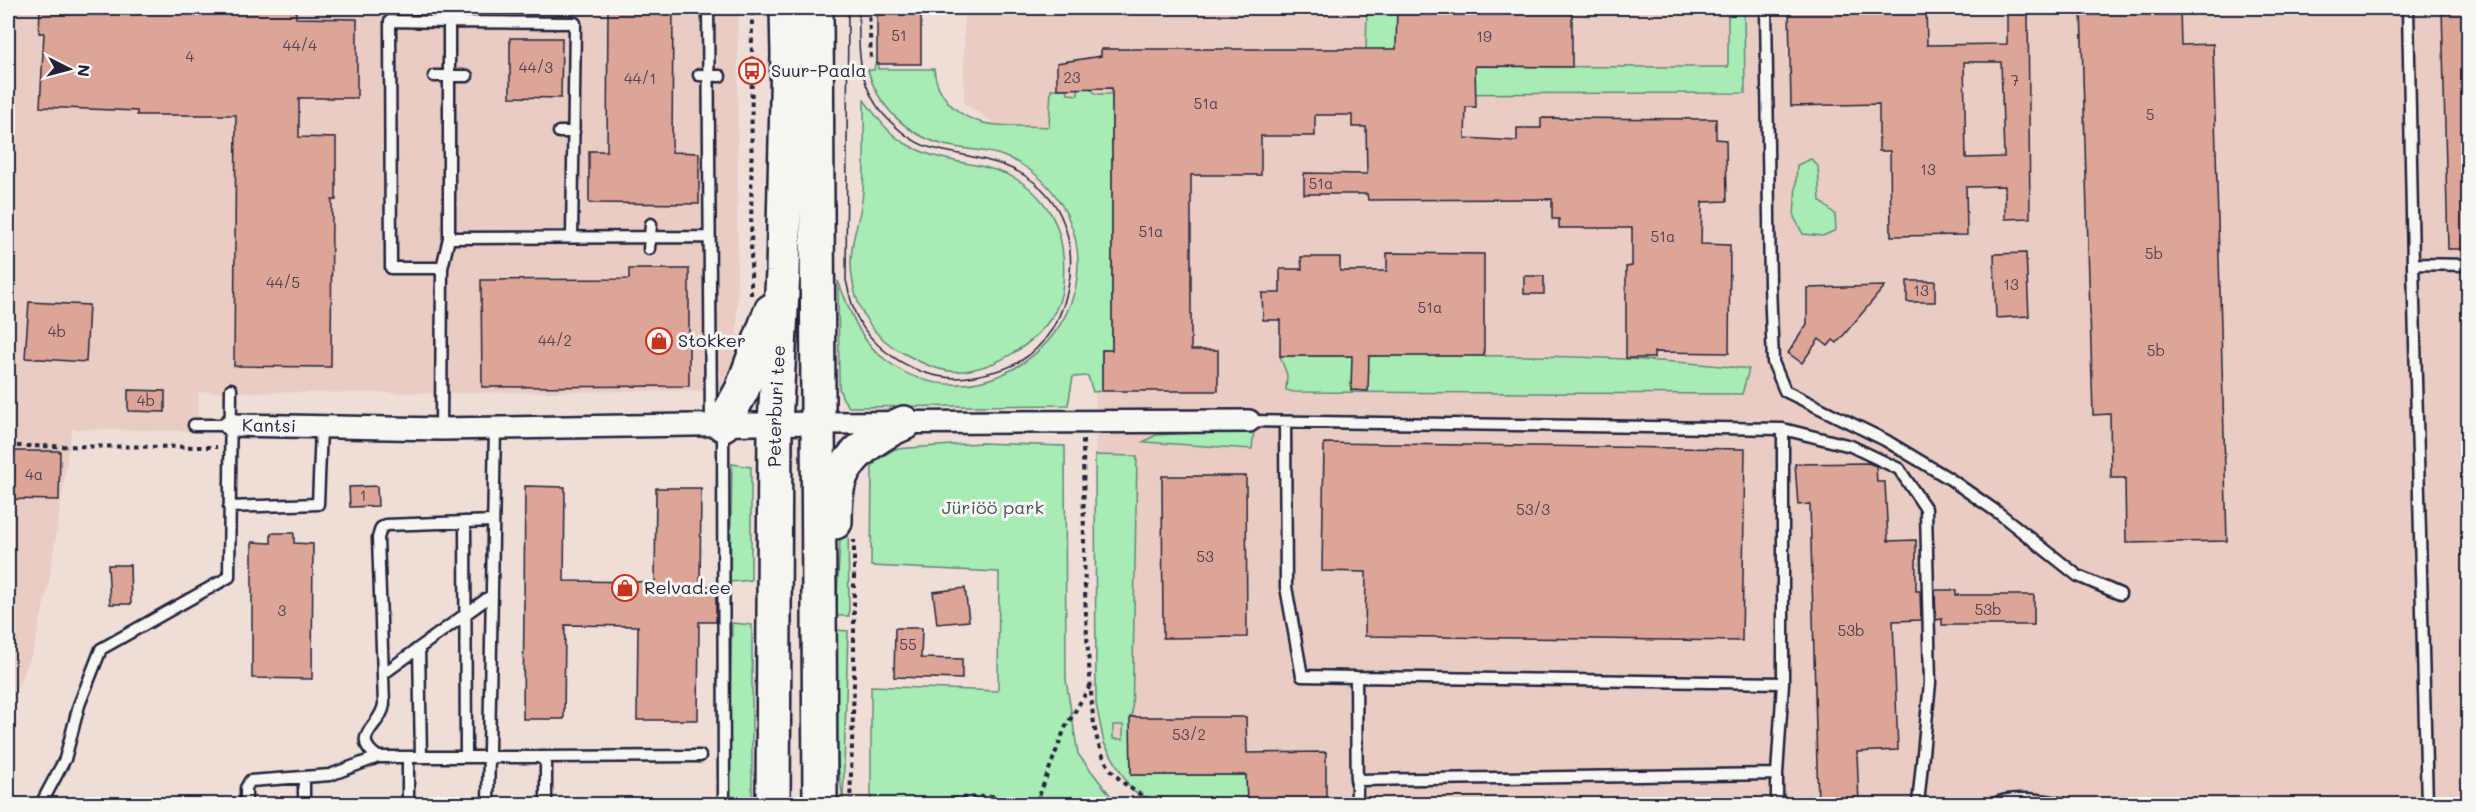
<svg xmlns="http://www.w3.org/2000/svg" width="2476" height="812" font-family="Mali,sans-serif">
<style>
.built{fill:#e9cdc4}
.green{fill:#a7ebb5;stroke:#648678;stroke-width:1.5;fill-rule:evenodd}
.building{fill:#dda597;stroke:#22223b;stroke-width:1.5;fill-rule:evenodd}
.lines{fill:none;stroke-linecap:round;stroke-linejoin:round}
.lane-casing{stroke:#22223b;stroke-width:15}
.street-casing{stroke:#22223b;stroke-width:26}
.highway-casing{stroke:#22223b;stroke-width:38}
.path{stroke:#22223b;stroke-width:4;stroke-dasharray:4.5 4.5;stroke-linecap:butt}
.lane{stroke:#f6f6f2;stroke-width:10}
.street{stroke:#f6f6f2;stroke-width:21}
.highway{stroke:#f6f6f2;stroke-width:33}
.tram{stroke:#22223b;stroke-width:1.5}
.labels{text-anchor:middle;stroke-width:6;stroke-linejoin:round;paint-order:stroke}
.number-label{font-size:15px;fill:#514352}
.poi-label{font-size:18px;fill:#22223b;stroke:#f6f6f2;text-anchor:start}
.street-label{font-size:18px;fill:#22223b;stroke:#f6f6f2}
.park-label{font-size:18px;fill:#43545a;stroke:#f6f6f2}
</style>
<rect width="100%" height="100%" fill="#eeded7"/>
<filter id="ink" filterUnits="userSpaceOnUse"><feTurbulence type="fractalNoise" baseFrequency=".0167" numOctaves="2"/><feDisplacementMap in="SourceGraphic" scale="12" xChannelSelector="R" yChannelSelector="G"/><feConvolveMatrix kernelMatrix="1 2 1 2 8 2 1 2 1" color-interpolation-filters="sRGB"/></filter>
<g filter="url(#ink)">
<path class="built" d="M8 8H738L737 390 451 393 199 392 197 431 72 429 49 582 34 649 8 709Z
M964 8H2468V804H1161L1132 791 1104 743 1096 704 1095 167H1062L964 103Z"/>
<path class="green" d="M1367 8H1397V66L1694 67H1728V8H1744L1745 93 1365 94Z
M875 64H878V69H934C936 94 955 115 980 122 999 128 1029 125 1049 127L1051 89H1067L1068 94 1078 95V86H1088L1096 94H1112V350H1102V391L1093 392 1088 376 1073 377 1068 405 849 407 843 399 839 388 838 281C851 312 858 340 887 361 972 426 1095 345 1076 242 1068 204 1041 169 1003 156 983 149 961 150 941 144 906 134 877 105 868 70H874Z
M864 100C877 117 889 135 908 145 961 174 1014 153 1051 214 1066 240 1069 289 1053 315 1039 337 1017 353 994 363 981 368 963 373 949 371 935 369 919 362 907 355 887 345 869 329 860 307 853 291 849 267 852 249 854 230 862 212 863 191 865 161 864 131 864 100Z
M1811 159 1818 166 1820 201 1835 214 1836 230 1823 236 1803 234 1794 217 1797 165Z
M1280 356C1436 356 1594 351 1749 369L1742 394 1294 392 1286 390 1287 375Z
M1254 430 1252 449 1143 442 1156 435Z
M980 443 1065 446 1066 680 1078 754 1117 804H871V686L998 691 999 572 871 566 872 467 878 459 895 449Z
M1095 455 1137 456 1131 775H1246L1247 804H1161L1132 791 1104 743 1096 704ZM1113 725H1123V739H1113Z
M732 464 751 467V580L730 582Z
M842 498 848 511 849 616H836Z
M732 623 752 625V800H730L729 749Z
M835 630 848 631 843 801 835 743Z"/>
<path class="building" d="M40 8H296V18L357 19V98H299V137L336 138V200H332L331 367 234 366 236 115H137V111L40 107 44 33H39Z
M608 8H673L672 152 699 153V204L589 203V151H607Z
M877 8H921V64H877Z
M1397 8H1572V67L1475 66 1476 107H1466L1465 138 1517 141V128H1541V118L1716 119V139L1726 140 1727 201 1702 202 1701 244 1730 245 1729 353 1654 352V358H1626V267L1632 266V228H1559V219H1552V199L1368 200 1367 194H1304V173L1367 174 1366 127H1352V115H1315V136H1261V175H1191V350H1218V391H1102V350H1112V88L1057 89V63L1101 56V49H1396Z
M1789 8H1926L1927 45 2007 44V8H2028L2030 218 2005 219V186L1966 187 1967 235 1891 236 1890 151H1879V104L1791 106ZM1964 62H2001L2004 157 1966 158Z
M2081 8H2180L2181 45 2213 44 2227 541 2126 543 2125 478H2111L2110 414 2093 415Z
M2442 8H2469V249H2448Z
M510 38H562L561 98 510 97Z
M1387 253 1484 254V356H1369L1368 391 1351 390 1352 356H1280V320H1263L1262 293H1280V269H1302L1301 257H1340V271H1387Z
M2026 253 2029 316 1996 318 1994 254Z
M629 269H689V386L482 387 481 280 629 279Z
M1524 276H1544V294H1524Z
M1907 281H1935V302H1907Z
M1885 286 1837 343 1833 340 1828 346 1819 339 1802 363 1788 353 1807 324V288Z
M29 302 89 305 86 362 25 358Z
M128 390 165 391V412L128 411Z
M1324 443 1745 449 1742 641 1365 636 1366 572 1322 571Z
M8 451H60L59 500 8 499Z
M1868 463 1876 466 1877 482H1885L1888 541 1916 540V591H1920L1921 620 1893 621 1898 750 1857 752 1859 804H1818L1810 504 1798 505 1795 464Z
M1162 476H1246L1247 637 1163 638Z
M377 486 378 506 350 507 349 487Z
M525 486 565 487 564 581 655 582 656 488H701L700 586H716V622H699L698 720H637L638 626 565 625 564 719H523Z
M271 533H294V543L313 544 312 679 252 678V542L271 543Z
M108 565H130L131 604H110Z
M965 588 969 621 937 624 933 592Z
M1935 590H1956V595H2034V625H1942V619L1936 620Z
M895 628H922L921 658 962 659V679L894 677Z
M1130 717H1246L1247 753 1326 752V804H1247L1246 775H1131Z"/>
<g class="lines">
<defs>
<path id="lane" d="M708 8 711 424
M1766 8 1770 285 1773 362 1785 391 1885 440 1950 479 2000 514 2078 576 2120 594
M2408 8 2413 264 2468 265
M699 75 720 76
M434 76H467
M559 132H574
M572 237 575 23 449 22V238L709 237
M649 249 651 224
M2413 264 2427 804
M442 268H391L390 21 449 22
M1249 421 1783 429V683L1356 677
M1285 422 1286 587 1302 676 1356 677 1357 804
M194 425H230
M723 428 724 804
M441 429 442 268 449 238
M1783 429 1851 446 1899 469 1926 509 1930 683 1918 804
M229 507 318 504 321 428
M493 521 386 525 381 528 378 538 384 704C382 726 348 736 378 757H538L543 759 546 764V804
M465 522 466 757
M419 648 421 757
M383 674 492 595
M538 757 700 756
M304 777V804
M1356 780 1777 774
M41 804 65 759 79 705 101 649 229 577 231 389
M246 804V788L250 781 330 775 378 757
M408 804V757
M488 804 495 428
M1777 804V774L1783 683
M1994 804C2010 795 2047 800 2064 804"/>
<g id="street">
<path id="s1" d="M230 425 441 429 817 423 1249 421"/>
</g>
<g id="highway">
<path d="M816 8 820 804"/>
<path d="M723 424 742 390 771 311"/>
<path d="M835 522C835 510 835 496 838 485 844 456 880 433 904 423"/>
<path id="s2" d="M773 804 775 424 783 272 788 55 787 8"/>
</g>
</defs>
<use href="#lane" class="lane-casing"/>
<use href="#street" class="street-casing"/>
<use href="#highway" class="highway-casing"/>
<path class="path" d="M869 8 871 61
M751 295 752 8
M1083 440C1084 519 1083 599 1090 677 1092 704 1092 733 1104 758 1115 781 1136 793 1158 804
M8 446 217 447
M850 804 854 684V540
M900 804 903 802 994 796 1007 804
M1036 804 1065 728 1090 686"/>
<use href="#lane" class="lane"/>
<use href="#street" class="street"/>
<use href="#highway" class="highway"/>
<path class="tram" d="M848 8 846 280C849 292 851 304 856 315 873 351 916 377 955 378 970 378 986 374 1000 370 1072 349 1094 240 1042 189 1011 159 971 158 932 148 913 144 897 129 884 115 857 84 858 46 859 8"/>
</g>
</g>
<defs>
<symbol id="bus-ring" viewBox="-11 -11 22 22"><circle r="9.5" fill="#f6f6f2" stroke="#c8321e" stroke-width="1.5"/><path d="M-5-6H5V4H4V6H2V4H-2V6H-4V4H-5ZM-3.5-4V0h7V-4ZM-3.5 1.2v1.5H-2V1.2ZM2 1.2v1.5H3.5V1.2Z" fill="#c8321e"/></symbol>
<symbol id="shop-ring" viewBox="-11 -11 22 22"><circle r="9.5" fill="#f6f6f2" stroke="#c8321e" stroke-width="1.5"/><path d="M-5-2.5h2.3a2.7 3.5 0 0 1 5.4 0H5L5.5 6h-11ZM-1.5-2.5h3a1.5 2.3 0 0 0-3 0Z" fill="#c8321e"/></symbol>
</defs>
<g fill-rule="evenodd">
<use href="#bus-ring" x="737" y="56" width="30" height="30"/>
<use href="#shop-ring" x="644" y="326" width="30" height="30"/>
<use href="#shop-ring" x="610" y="573" width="30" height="30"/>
</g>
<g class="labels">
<g class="number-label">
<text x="899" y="41">51</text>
<text x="1484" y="42">19</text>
<text x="300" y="51">44/4</text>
<text x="190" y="62">4</text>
<text x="536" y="73">44/3</text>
<text x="1072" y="83">23</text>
<text x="640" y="84">44/1</text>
<text x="2015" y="86">7</text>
<text x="1206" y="109">51a</text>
<text x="2150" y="120">5</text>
<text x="1928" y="175">13</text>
<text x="1321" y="189">51a</text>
<text x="1151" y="237">51a</text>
<text x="1663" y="242">51a</text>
<text x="2154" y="259">5b</text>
<text x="283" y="288">44/5</text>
<text x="2011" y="290">13</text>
<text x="1921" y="296">13</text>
<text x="1430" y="313">51a</text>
<text x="57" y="337">4b</text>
<text x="555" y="346">44/2</text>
<text x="2156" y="356">5b</text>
<text x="146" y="406">4b</text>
<text x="34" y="480">4a</text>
<text x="363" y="501">1</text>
<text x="1533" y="515">53/3</text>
<text x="1205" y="562">53</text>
<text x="1988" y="615">53b</text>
<text x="282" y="616">3</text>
<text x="1851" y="636">53b</text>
<text x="908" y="650">55</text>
<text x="1189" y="740">53/2</text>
</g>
<g class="poi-label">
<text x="771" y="77">Suur-Paala</text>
<text x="678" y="347">Stokker</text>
<text x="644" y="594">Relvad.ee</text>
</g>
<g class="street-label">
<text dy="6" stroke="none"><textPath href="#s2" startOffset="398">Peterburi tee</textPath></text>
<text dy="6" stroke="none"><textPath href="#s1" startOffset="39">Kantsi</textPath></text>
</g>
<g class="park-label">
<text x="993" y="514">Jüriöö park</text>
</g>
</g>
<rect width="2476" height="812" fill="none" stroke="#f6f6f2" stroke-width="30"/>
<rect x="15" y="15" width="2446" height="782" fill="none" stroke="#22223b" stroke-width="2" filter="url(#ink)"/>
<g transform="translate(69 69) rotate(96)" stroke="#f6f6f2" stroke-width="4.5" paint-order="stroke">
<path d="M0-4.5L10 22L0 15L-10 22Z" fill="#22223b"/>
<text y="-9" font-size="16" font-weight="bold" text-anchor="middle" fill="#22223b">N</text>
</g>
</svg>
